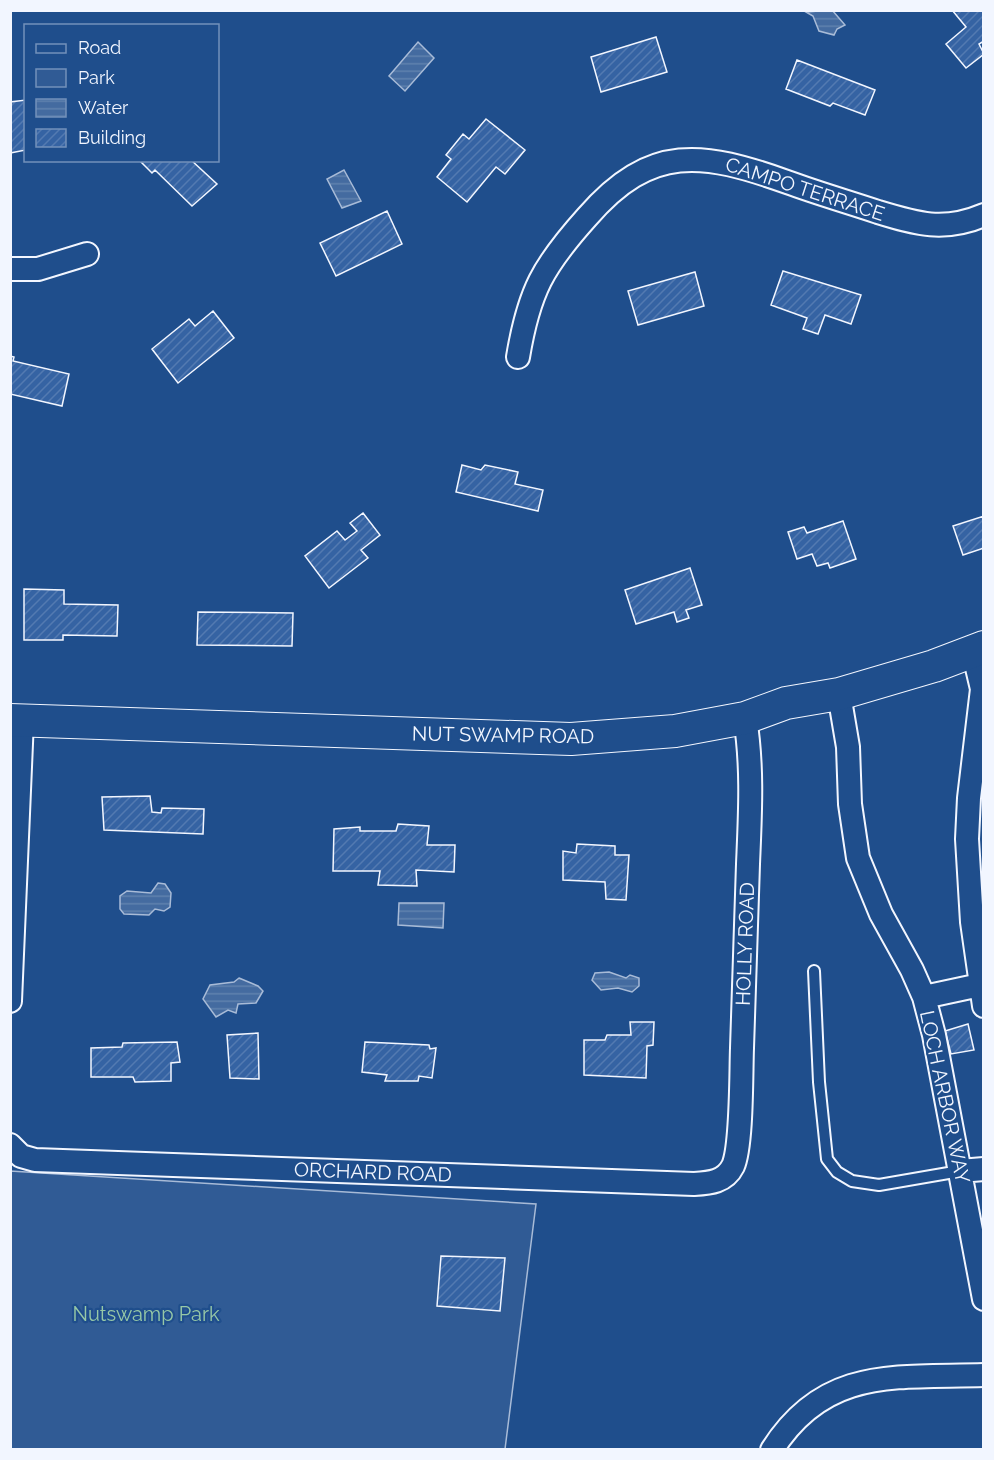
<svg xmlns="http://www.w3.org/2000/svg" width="994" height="1460" font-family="Raleway,sans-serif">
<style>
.green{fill:#305b95;stroke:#a8bbd7;stroke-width:1.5}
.water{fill:url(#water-rules);stroke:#a8bbd7;stroke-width:1.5}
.building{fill:url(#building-hatch);stroke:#f2f6ff;stroke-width:1.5}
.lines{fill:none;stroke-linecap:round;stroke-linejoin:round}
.service-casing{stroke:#f2f6ff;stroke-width:14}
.minor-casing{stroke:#f2f6ff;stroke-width:26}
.secondary-casing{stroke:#f2f6ff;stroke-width:34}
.service{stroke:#1f4e8c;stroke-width:10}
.minor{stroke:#1f4e8c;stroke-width:22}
.secondary{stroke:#1f4e8c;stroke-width:32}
.labels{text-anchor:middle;stroke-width:4.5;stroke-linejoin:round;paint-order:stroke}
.street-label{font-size:20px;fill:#f2f6ff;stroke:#1f4e8c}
.park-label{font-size:20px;fill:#97c8a6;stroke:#1f4e8c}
</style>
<defs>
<pattern id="water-rules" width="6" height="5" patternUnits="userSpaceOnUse" patternTransform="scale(1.5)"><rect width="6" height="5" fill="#446ba0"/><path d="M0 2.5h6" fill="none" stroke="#5f81ae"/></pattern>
<pattern id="building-hatch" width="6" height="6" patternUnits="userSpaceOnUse" patternTransform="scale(1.5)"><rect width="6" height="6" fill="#3563a3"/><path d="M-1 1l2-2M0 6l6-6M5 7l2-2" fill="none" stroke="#537ab1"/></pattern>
</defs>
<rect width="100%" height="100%" fill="#1f4e8c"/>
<path class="green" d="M10 1171 536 1204 505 1449H11Z"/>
<path class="water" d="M832 10 845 25 837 29 834 35 819 31 813 16 806 12Z
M418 42 434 58 405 91 389 76Z
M344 170 361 201 342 208 327 179Z
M158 883 165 884 171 893 170 907 164 911 155 909 149 915 124 914 120 909V896L127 891 151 893Z
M399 903H444L443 928 398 925Z
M609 972 626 978 630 975 639 978V986L632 992 618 988 601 990 592 980 595 973Z
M239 978 258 986 263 991 256 1003 238 1004 236 1013 228 1010 216 1017 203 999 210 985 234 982Z"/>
<path class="building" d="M952 10H984V41L979 44 984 54 966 68 946 44 966 27Z
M656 37 667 72 601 92 591 57Z
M797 60 875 90 865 115 833 103 830 106 786 89Z
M26 100V150L10 153V102Z
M486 119 525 150 505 174 496 167 467 202 437 177 451 159 446 155 463 134 469 139Z
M139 160H191L217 184 192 206 155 170 152 173Z
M387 211 402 244 336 276 320 243Z
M783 271 861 295 851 324 825 315 818 334 803 329 807 318 771 305Z
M695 272 704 306 638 325 628 291Z
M213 311 234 338 178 383 152 349 189 319 195 326Z
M10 356 14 357 13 361 69 374 62 406 10 394Z
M462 465 481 470 485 465 518 472 515 484 543 490 538 511 456 492Z
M363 513 380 535 361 550 368 558 329 588 305 556 337 531 345 540 357 531 350 523Z
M984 516V548L963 555 953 526Z
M843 521 856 559 830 568 828 563 817 566 812 554 797 559 788 532 804 527 807 533Z
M690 568 702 605 686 610 689 618 677 622 674 612 636 624 625 590Z
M24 589 64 590V604L118 605 117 636 63 635V640H24Z
M198 612 293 613 292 646 197 645Z
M150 796 152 812 161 813 162 808 204 809 203 834 104 830 102 797Z
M398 824 429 826 427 845H455L454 872 416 870 417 886 378 885 380 871H333L334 829 360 827V831H396Z
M577 844 615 846V855H629L626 900 606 899 605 882 563 880V851L576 853Z
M630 1022H654L653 1045 647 1046 646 1078 584 1075V1040H605L607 1035H631Z
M968 1024 974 1050 951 1054 945 1031Z
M258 1033 259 1079 230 1078 227 1035Z
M177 1042 180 1062 171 1063V1081L135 1082 133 1077H91V1048L122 1047 123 1043Z
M365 1042 429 1045 430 1049 436 1048 432 1078 419 1076 418 1081H385L387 1075 362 1072Z
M441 1256 505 1258 500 1311 437 1306Z"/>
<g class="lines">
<defs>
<path id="service" d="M814 971 819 1082 827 1159 837 1172 852 1181 879 1185 960 1171"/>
<path id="minor" d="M10 269H38L87 254
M518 357C529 291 543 266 587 217 651 143 703 152 787 182 817 193 848 202 878 212 917 224 944 232 984 215
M973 651 982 689 969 798 967 839 972 922 984 1006
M839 694 848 747 850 804 858 858 881 914 912 970 924 997 934 1035 984 1299
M924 997 980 985
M10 1001 22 720
M10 1145 21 1156 35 1160 694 1184C710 1183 725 1182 733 1166 742 1146 741 1073 742 1048 744 987 746 926 748 864 750 816 753 767 745 718
M960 1171 984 1169
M772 1450C825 1366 897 1378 984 1375"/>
<path id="secondary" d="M10 720 571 739 675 731 745 718 786 703 839 694 934 666 984 647"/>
</defs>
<use href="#service" class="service-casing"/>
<use href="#minor" class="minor-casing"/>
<use href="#secondary" class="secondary-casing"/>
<use href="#service" class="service"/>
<use href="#minor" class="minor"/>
<use href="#secondary" class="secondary"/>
</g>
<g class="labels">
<g class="street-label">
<text transform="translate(805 189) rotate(18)" y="7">CAMPO TERRACE</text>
<text transform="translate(503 735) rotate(1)" y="7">NUT SWAMP ROAD</text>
<text transform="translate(745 944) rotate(-88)" y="7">HOLLY ROAD</text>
<text transform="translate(945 1097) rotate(78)" y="7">LOCH ARBOR WAY</text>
<text transform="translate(373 1172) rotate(2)" y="7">ORCHARD ROAD</text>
</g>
<g class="park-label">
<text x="146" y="1321">Nutswamp Park</text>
</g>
</g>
<rect width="994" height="1460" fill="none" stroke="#f2f6ff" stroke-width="24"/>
<rect x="24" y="24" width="195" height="138" fill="#1f4e8c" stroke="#7391ba" stroke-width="1.5"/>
<rect x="36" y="44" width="30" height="9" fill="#1f4e8c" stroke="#7391ba" stroke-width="1.5"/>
<text x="78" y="54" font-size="18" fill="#f2f6ff">Road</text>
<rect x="36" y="69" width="30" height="18" fill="#305b95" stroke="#7391ba" stroke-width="1.5"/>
<text x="78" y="84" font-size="18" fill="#f2f6ff">Park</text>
<rect x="36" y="99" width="30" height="18" fill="url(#water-rules)" stroke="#7391ba" stroke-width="1.5"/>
<text x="78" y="114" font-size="18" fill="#f2f6ff">Water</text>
<rect x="36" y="129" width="30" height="18" fill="url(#building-hatch)" stroke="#7391ba" stroke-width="1.5"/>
<text x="78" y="144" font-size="18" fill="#f2f6ff">Building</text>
</svg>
